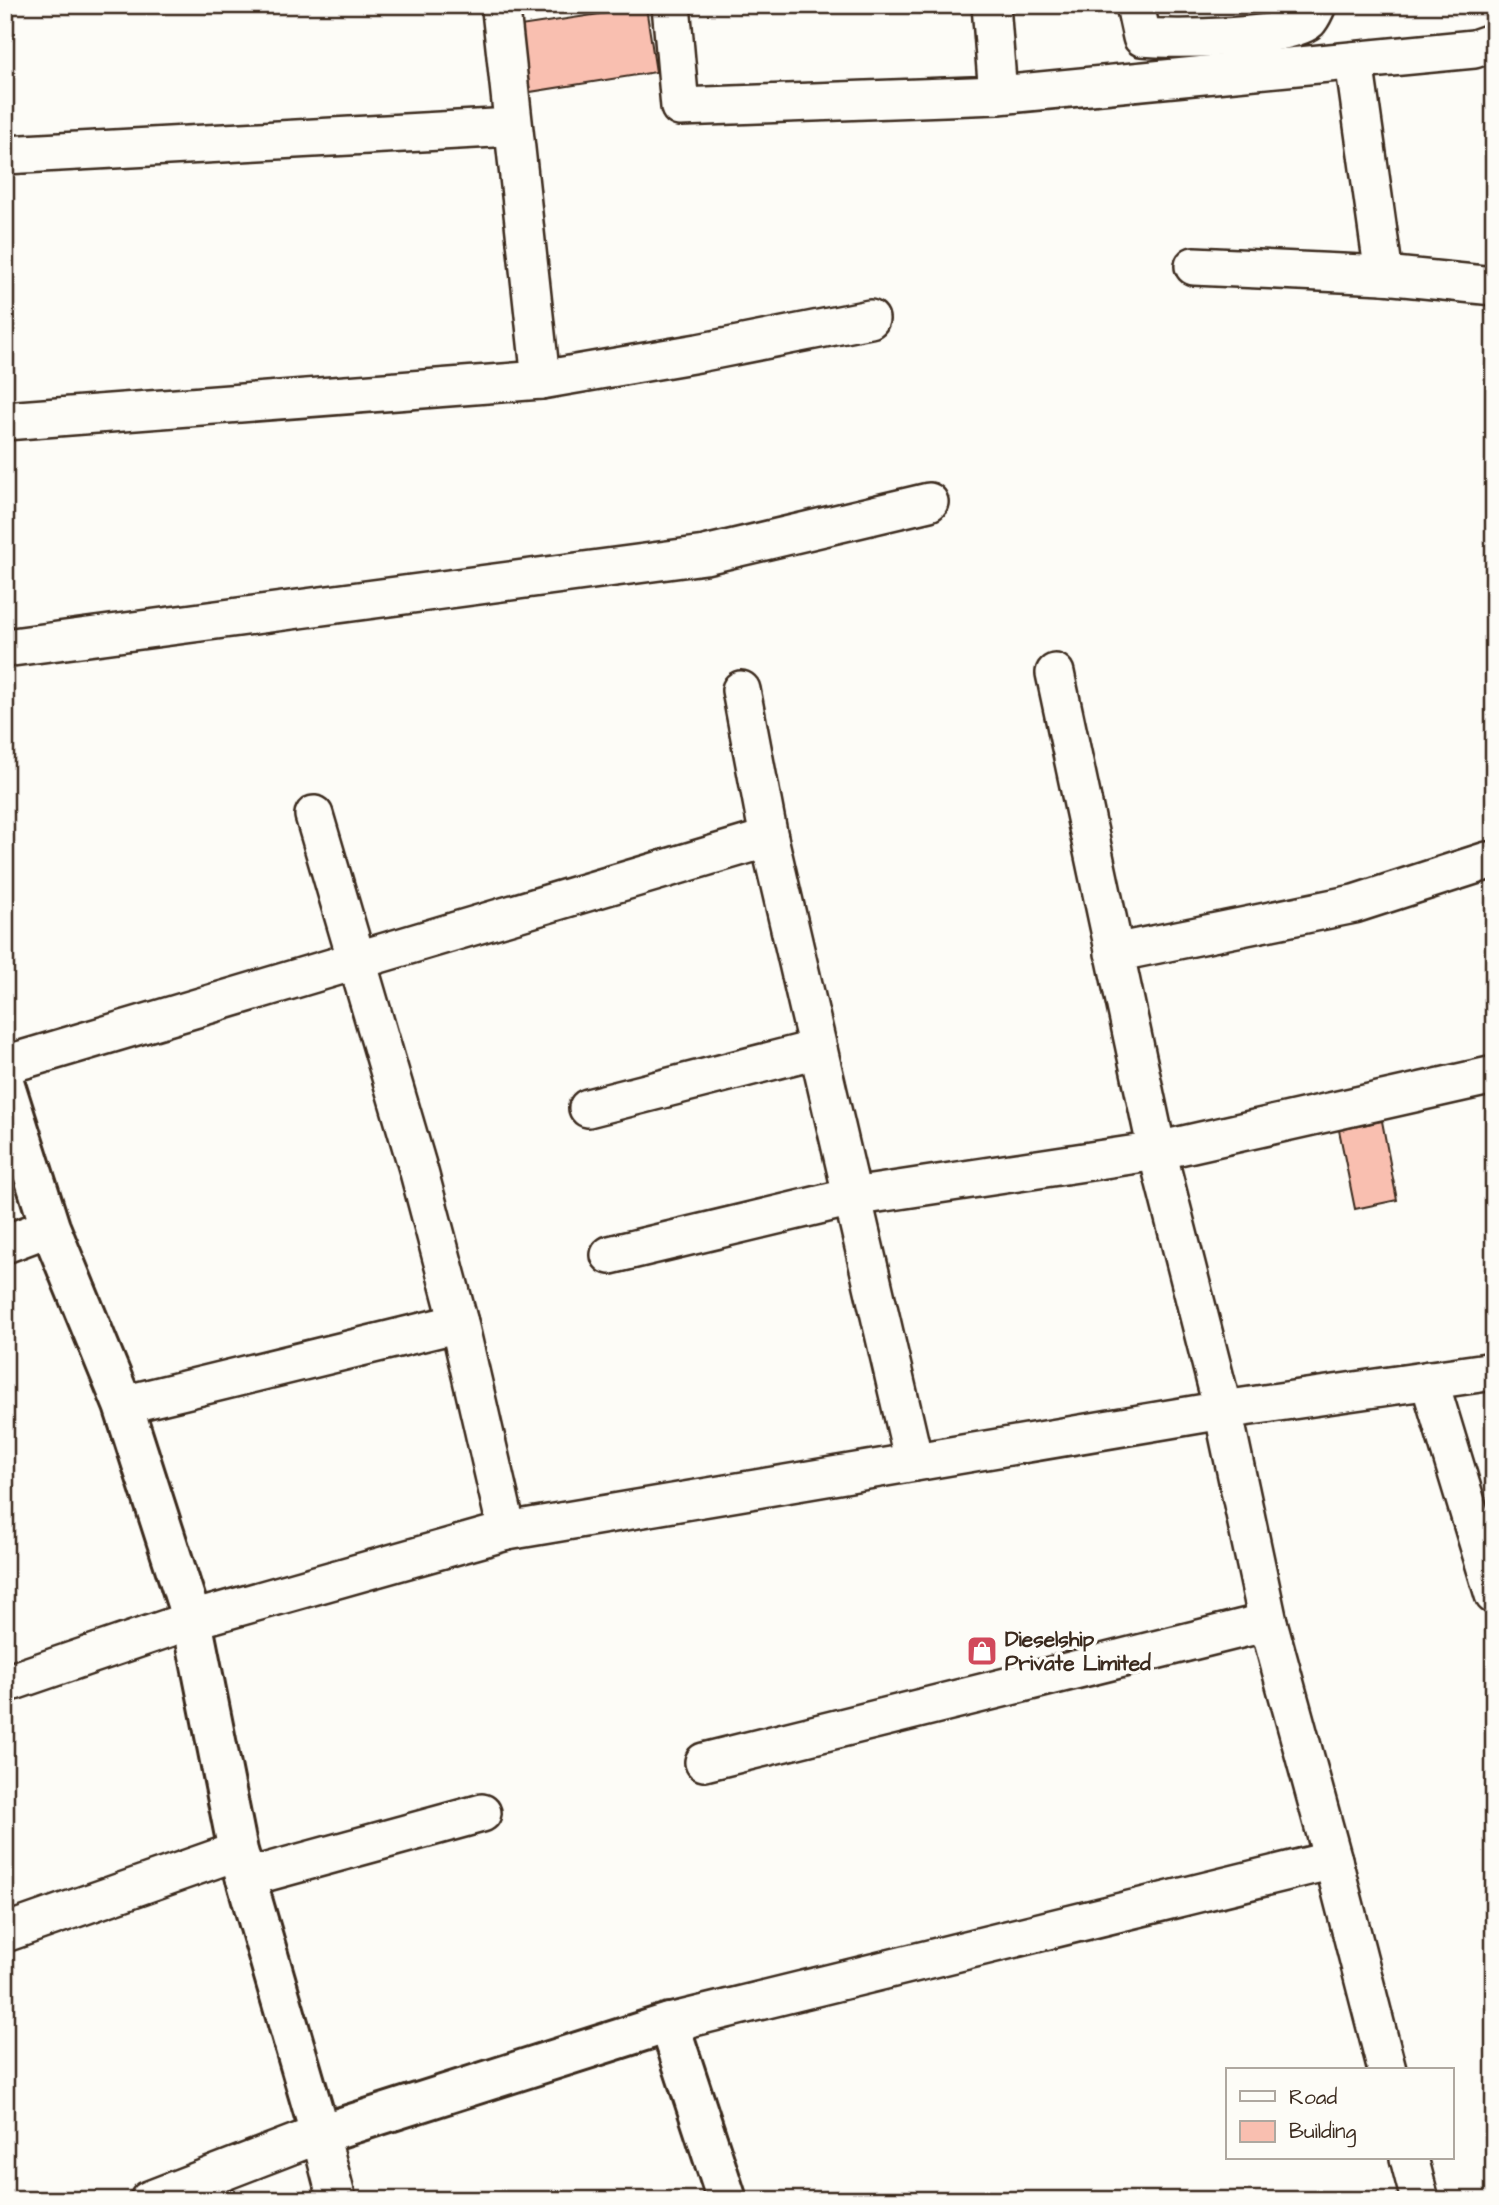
<svg xmlns="http://www.w3.org/2000/svg" width="1499" height="2205" font-family="'Architects Daughter',sans-serif">
<style>
.building{fill:#f9bfb0;stroke:#3b2a1e;stroke-width:2}
.lines{fill:none;stroke-linecap:round;stroke-linejoin:round}
.street-casing{stroke:#3b2a1e;stroke-width:42}
.secondary-casing{stroke:#3b2a1e;stroke-width:44}
.street{stroke:#fdfcf7;stroke-width:37}
.secondary{stroke:#fdfcf7;stroke-width:38}
.labels{text-anchor:middle;stroke-width:7;stroke-linejoin:round;paint-order:stroke}
.poi-label{font-size:21px;font-weight:bold;fill:#3b2a1e;stroke:#fdfcf7;text-anchor:start}
</style>
<rect width="100%" height="100%" fill="#fdfcf7"/>
<filter id="ink" filterUnits="userSpaceOnUse"><feTurbulence type="fractalNoise" baseFrequency=".0143" numOctaves="2"/><feDisplacementMap in="SourceGraphic" scale="14" xChannelSelector="R" yChannelSelector="G"/><feConvolveMatrix kernelMatrix="1 2 1 2 8 2 1 2 1" color-interpolation-filters="sRGB"/></filter>
<g filter="url(#ink)">
<g class="building">
<polygon points="646,7 656,72 530,92 520,26"/>
<polygon points="1382,1121 1397,1200 1355,1209 1339,1130"/>
</g>
<g class="lines">
<g class="street-casing">
<g id="street">
<polyline points="671,5 680,107 998,95 991,5"/>
<path d="M 1135,5 L 1142,37 C 1172,40 1289,39 1309,20 C 1312,16 1315,10 1317,5"/>
<polyline points="501,10 541,380"/>
<polyline points="1354,61 1384,275"/>
<polyline points="998,95 1474,49 1494,42"/>
<polyline points="5,155 512,127"/>
<polyline points="1194,266 1384,275 1494,286"/>
<polyline points="5,421 541,380 698,353 870,319"/>
<polyline points="5,648 705,555 929,502"/>
<polyline points="1055,673 1157,1151 1223,1410 1268,1622 1333,1860 1387,2070"/>
<polyline points="741,690 769,838 914,1462"/>
<polyline points="314,815 419,1172 459,1323 507,1531"/>
<polyline points="1114,953 1354,904 1487,861"/>
<polyline points="5,1065 769,838"/>
<polyline points="588,1108 818,1049"/>
<polyline points="5,1244 50,1227"/>
<polyline points="610,1255 852,1197 1157,1151 1494,1075"/>
<polyline points="1429,1380 1494,1595"/>
<polyline points="123,1405 459,1323"/>
<polyline points="5,1684 192,1620 507,1531 1223,1410 1494,1371"/>
<polyline points="704,1762 1268,1622"/>
<polyline points="245,1878 482,1813"/>
<polyline points="5,1933 238,1851"/>
<polyline points="669,2023 1333,1860"/>
<polyline points="1409,2158 1420,2200"/>
<polyline points="149,2200 320,2134 337,2200"/>
</g>
</g>
<g class="secondary-casing">
<polyline id="secondary" points="5,1085 50,1227 123,1405 192,1620 238,1851 320,2134 669,2023 727,2200"/>
</g>
<use href="#street" class="street"/>
<use href="#secondary" class="secondary"/>
</g>
</g>
<defs>
<g id="shop-square" transform="scale(1.575)"><rect x="-9" y="-9" width="18" height="18" rx="4" fill="#d1495b" stroke="#fdfcf7"/><path d="M-5-2.5h2.3a2.7 3.5 0 0 1 5.4 0H5L5.5 6h-11ZM-1.5-2.5h3a1.5 2.3 0 0 0-3 0Z" fill="#fff"/></g>
</defs>
<g fill-rule="evenodd">
<use href="#shop-square" x="982" y="1651"/>
</g>
<g class="labels">
<g class="poi-label">
<text x="1005" y="1646">Dieselship<tspan x="1005" dy="24">Private Limited</tspan></text>
</g>
</g>
<rect width="1499" height="2205" fill="none" stroke="#fdfcf7" stroke-width="28"/>
<rect x="14" y="14" width="1471" height="2177" fill="none" stroke="#3b2a1e" stroke-width="2.5" filter="url(#ink)"/>
<rect x="1226" y="2068" width="228" height="91" fill="#fdfcf7" stroke="#afa8a0" stroke-width="2"/>
<rect x="1240" y="2091" width="35" height="10" fill="#fdfcf7" stroke="#afa8a0" stroke-width="2"/>
<text x="1289" y="2104" font-size="21" fill="#3b2a1e">Road</text>
<rect x="1240" y="2121" width="35" height="21" fill="#f9bfb0" stroke="#afa8a0" stroke-width="2"/>
<text x="1289" y="2138" font-size="21" fill="#3b2a1e">Building</text>
</svg>
